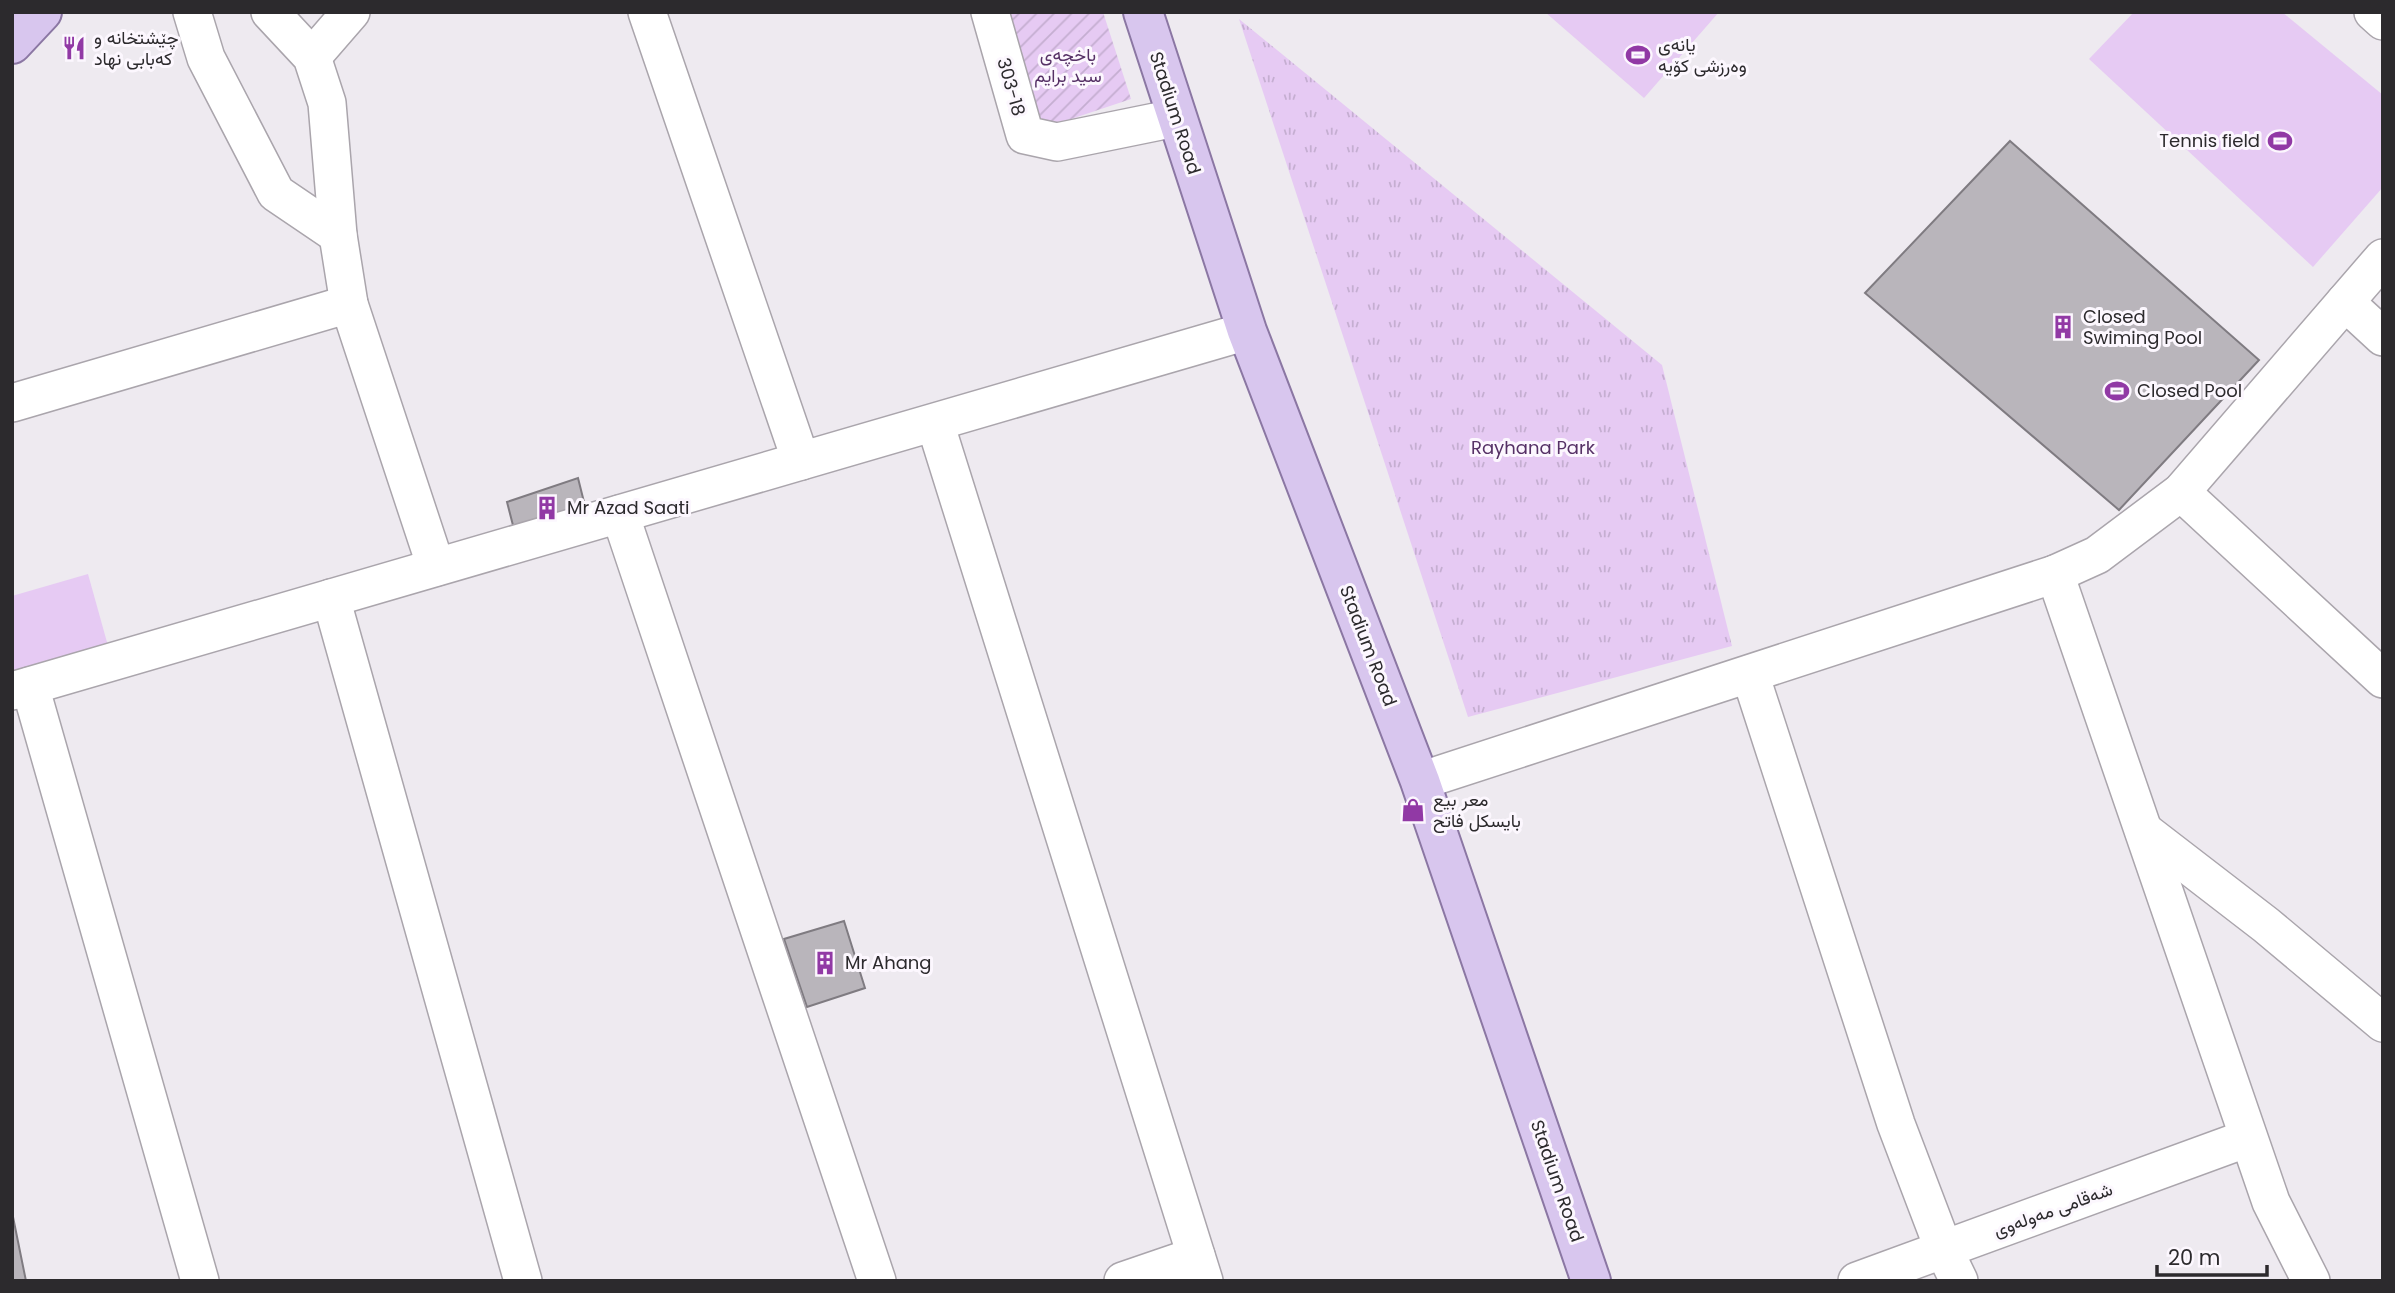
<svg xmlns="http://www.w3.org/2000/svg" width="2395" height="1293" font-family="Poppins,Vazirmatn,sans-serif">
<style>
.grass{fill:#e6caf3}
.park{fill:url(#park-tufts)}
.garden{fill:url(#garden-furrows)}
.building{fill:#b9b5bb;stroke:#7f7b81;stroke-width:2}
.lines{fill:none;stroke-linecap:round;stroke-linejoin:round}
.minor-casing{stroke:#aaa5ac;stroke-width:40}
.major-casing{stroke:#8b77a3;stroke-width:42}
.minor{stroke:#fff;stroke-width:37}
.major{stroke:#d8c6ee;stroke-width:38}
.labels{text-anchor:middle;stroke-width:6;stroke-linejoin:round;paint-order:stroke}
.poi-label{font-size:18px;fill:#2c2a2d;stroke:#fcf7fe;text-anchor:start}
.park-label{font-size:18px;fill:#563166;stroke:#fcf7fe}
.street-label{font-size:18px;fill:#2c2a2d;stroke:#fcf7fe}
</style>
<defs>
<pattern id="park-tufts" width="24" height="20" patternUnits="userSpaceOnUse" patternTransform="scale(1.75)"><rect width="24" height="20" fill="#e6caf3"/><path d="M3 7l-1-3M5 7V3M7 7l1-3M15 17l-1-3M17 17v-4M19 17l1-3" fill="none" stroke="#c5aed1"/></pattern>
<pattern id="garden-furrows" width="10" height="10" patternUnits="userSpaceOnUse" patternTransform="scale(1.75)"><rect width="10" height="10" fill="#e6caf3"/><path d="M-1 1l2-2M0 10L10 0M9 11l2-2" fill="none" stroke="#c5aed1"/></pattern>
</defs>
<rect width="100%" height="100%" fill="#eeeaf0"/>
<g class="grass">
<polygon points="1545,12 1719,12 1644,98"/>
<polygon points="2134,12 2282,12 2383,95 2383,187 2313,267 2089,59"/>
<polygon points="88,574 110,653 12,686 12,596"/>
</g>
<polygon class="park" points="1239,19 1662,365 1732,646 1468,717"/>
<polygon class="garden" points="1001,12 1103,12 1131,99 1035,131"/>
<g class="building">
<polygon points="2010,141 2259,360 2119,510 1865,293"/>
<polygon points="578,478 587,514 516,537 507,502"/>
<polygon points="844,921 865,988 807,1007 784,939"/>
<polygon points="12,1212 26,1281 12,1281"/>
</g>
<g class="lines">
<g class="minor-casing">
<g id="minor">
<polyline points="192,12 206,58 276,193 338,235"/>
<polyline points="270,12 312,57 327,103 338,235 349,304 436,567"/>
<polyline points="647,12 801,461"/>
<polyline points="990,12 1025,135 1057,142 1175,118"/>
<polyline points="2373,12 2383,21"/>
<polyline points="312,57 351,12"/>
<polyline points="2345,302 2383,337"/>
<polyline points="12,403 349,304"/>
<polyline points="935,423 1204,1281"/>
<polyline points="2181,492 2383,679"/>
<polyline points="620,514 877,1281"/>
<polyline points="2055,574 2271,1202 2311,1281"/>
<polyline points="331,598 523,1281"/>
<polyline points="1750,674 1896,1124 1944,1250 1959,1281"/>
<polyline points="30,686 200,1281"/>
<polyline points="12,691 1247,331"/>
<polyline points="1420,781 2055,574 2097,555 2181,492 2383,258"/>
<polyline points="2144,831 2266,925 2383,1023"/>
<polyline points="1123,1281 1196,1256"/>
<polyline points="1857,1281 2248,1138"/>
</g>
</g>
<g class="major-casing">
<g id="major">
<polyline points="1143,12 1247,331 1420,781 1591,1281"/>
<polyline points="12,44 42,12"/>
</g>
</g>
<use href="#minor" class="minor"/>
<use href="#major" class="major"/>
</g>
<defs>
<g id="restaurant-bare" transform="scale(1.89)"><path d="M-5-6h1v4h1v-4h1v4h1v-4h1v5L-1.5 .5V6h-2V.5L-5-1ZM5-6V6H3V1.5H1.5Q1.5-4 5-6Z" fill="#9139a5" stroke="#fcf7fe" stroke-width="2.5" paint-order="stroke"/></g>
<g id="stadium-bare" transform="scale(1.89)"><path d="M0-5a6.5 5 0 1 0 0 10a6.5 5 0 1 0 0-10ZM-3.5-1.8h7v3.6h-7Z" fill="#9139a5" stroke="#fcf7fe" stroke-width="2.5" paint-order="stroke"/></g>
<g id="building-bare" transform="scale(1.89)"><path d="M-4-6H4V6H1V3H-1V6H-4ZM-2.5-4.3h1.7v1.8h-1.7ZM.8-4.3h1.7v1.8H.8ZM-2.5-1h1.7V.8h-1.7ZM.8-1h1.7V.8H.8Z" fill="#9139a5" stroke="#fcf7fe" stroke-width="2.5" paint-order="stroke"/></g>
<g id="shop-bare" transform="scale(1.89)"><path d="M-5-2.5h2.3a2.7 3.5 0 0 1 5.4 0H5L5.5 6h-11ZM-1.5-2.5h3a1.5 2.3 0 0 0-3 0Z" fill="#9139a5" stroke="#fcf7fe" stroke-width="2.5" paint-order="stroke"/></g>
</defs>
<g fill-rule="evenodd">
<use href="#restaurant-bare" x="74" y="48"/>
<use href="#stadium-bare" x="1638" y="55"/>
<use href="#stadium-bare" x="2280" y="141"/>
<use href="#building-bare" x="2063" y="327"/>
<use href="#stadium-bare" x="2117" y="391"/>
<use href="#building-bare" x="547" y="508"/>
<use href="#shop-bare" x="1413" y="810"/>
<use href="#building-bare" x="825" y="963"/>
</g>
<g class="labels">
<g class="poi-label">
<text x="94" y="44">چێشتخانە و<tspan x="94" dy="21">کەبابی نھاد</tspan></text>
<text x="1658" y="51">یانه‌ی<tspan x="1658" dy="21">وه‌رزشی كۆیه‌</tspan></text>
<text x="2260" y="147" text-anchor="end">Tennis field</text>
<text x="2083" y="323">Closed<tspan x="2083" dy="21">Swiming Pool</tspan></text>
<text x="2137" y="397">Closed Pool</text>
<text x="567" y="514">Mr Azad Saati</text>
<text x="1433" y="806">معر بيع<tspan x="1433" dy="21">بايسكل فاتح</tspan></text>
<text x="845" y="969">Mr Ahang</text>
</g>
<g class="park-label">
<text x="1068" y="61">باخچه‌ی<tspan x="1068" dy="21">سید برایم</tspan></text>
<text x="1533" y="454">Rayhana Park</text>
</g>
<g class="street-label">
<text transform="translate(1011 87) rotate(74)" y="6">303-18</text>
<text transform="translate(1175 113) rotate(72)" y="6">Stadium Road</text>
<text transform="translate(1368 646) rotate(69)" y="6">Stadium Road</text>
<text transform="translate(1557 1181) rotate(71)" y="6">Stadium Road</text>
<text transform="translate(2053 1210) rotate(-20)" y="6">شه‌قامی مه‌وله‌وی</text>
</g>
</g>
<rect width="2395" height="1293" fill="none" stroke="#2c2a2d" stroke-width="28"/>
<path d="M2157 1265v10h110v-10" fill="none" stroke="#2c2a2d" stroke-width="3.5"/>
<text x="2168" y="1265" font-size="21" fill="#2c2a2d" stroke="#fcf7fe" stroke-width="5" paint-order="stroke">20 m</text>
</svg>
